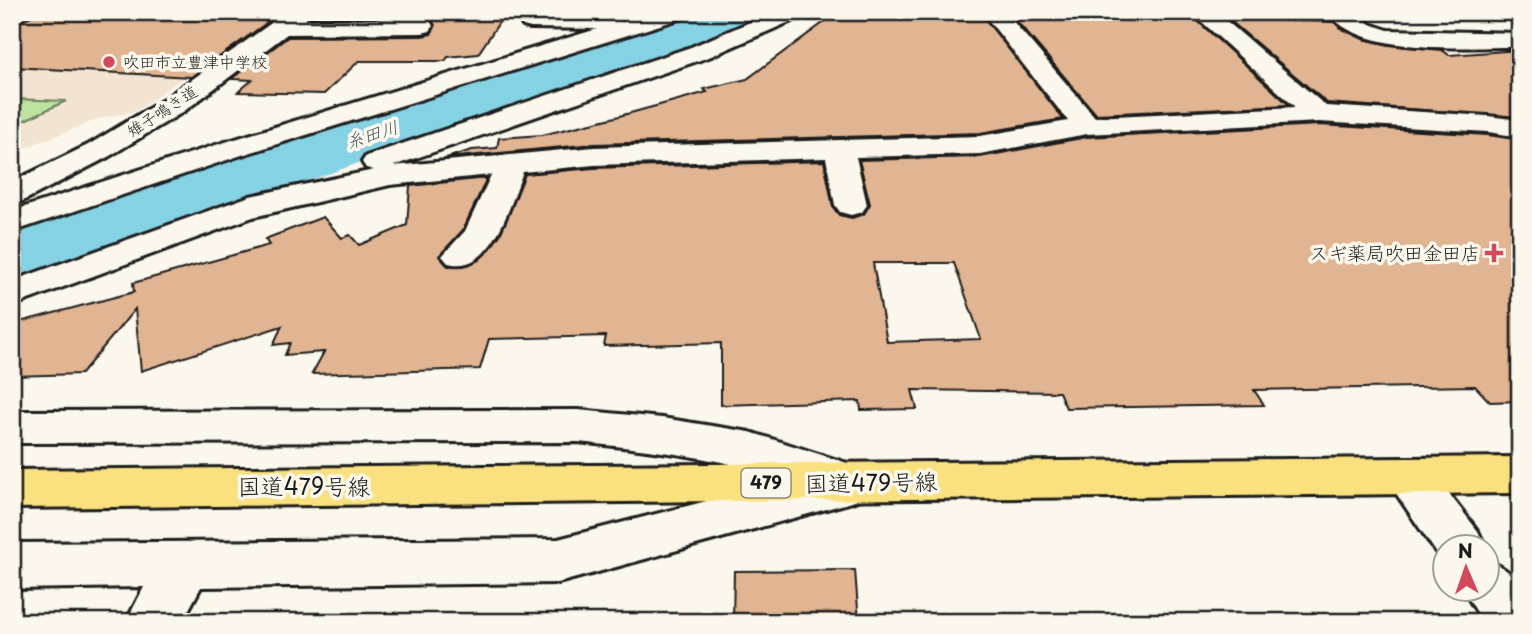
<svg xmlns="http://www.w3.org/2000/svg" width="1532" height="634" font-family="'Playpen Sans','Klee One',sans-serif">
<style>
.built{fill:#f3e3d1}
.green{fill:#bce39f;stroke:#6c805e;stroke-width:2}
.lines{fill:none;stroke-linecap:round;stroke-linejoin:round}
.river{fill:#86d2e5;fill-rule:evenodd}
.building{fill:#e1b492;stroke:#1c1c1c;stroke-width:2;fill-rule:evenodd}
.minor-casing{stroke:#1c1c1c;stroke-width:6}
.tertiary-casing{stroke:#1c1c1c;stroke-width:6}
.trunk-casing{stroke:#1c1c1c;stroke-width:6}
.minor{fill:#fbf7ec;fill-rule:evenodd}
.tertiary{fill:#fbf7ec;fill-rule:evenodd}
.trunk{fill:#fae180;fill-rule:evenodd}
.poi-dot{fill:#d1495b;stroke:#fbf7ec;stroke-width:2.5}
.labels{text-anchor:middle;stroke-width:7;stroke-linejoin:round;paint-order:stroke}
.far-poi-label{font-size:16px;fill:#1c1c1c;stroke:#fbf7ec;text-anchor:start}
.far-street-label{font-size:16px;fill:#1c1c1c;stroke:#fbf7ec}
.far-water-label{font-size:18px;font-style:italic;fill:#415c62;stroke:#fbf7ec}
.shield{fill:#fbf7ec;stroke:#5f5e5a;stroke-width:2}
.shield-label{font-size:18px;font-weight:bold;fill:#1c1c1c}
.poi-label{font-size:19px;fill:#1c1c1c;stroke:#fbf7ec;text-anchor:end}
.near-street-label{font-size:23px;fill:#1c1c1c;stroke:#fbf7ec}
</style>
<rect width="100%" height="100%" fill="#fbf7ec"/>
<filter id="ink" filterUnits="userSpaceOnUse"><feTurbulence type="fractalNoise" baseFrequency=".0143" numOctaves="2"/><feDisplacementMap in="SourceGraphic" scale="14" xChannelSelector="R" yChannelSelector="G"/><feConvolveMatrix kernelMatrix="1 2 1 2 8 2 1 2 1" color-interpolation-filters="sRGB"/></filter>
<g filter="url(#ink)">
<polygon class="built" points="12,12 275,12 136,111 98,119 12,153"/>
<polygon class="green" points="12,99 66,101 12,126"/>
<g class="lines">
<polygon class="river" points="682,12 757,12 750,23 641,68 406,146 42,276 12,283 12,230 358,116 599,44"/>
</g>
<g class="building">
<polygon points="39,12 282,12 191,77 12,67 12,25"/>
<polygon points="316,12 506,12 478,54 448,57 445,61 359,61 324,94 238,92 252,80 231,79 288,37 422,36 431,34 435,27 432,20 423,16 311,17"/>
<polygon points="838,12 980,12 1063,119 980,133 594,144 446,158 472,150 497,148 499,138 542,135 612,118 707,92 704,89 747,79"/>
<polygon points="1009,12 1188,12 1289,105 1096,114"/>
<polygon points="1220,12 1269,12 1276,20 1334,22 1342,29 1363,39 1389,45 1442,50 1449,55 1520,50 1520,117 1327,103"/>
<path d="M 1319,125 L 1488,135 L 1520,140 L 1520,401 L 1490,402 L 1475,386 L 1254,390 L 1264,405 L 1066,408 L 1059,392 L 912,390 L 917,409 L 861,410 L 860,401 L 721,405 L 721,343 L 604,346 L 606,336 L 489,339 L 480,369 L 312,374 L 324,352 L 285,355 L 290,343 L 273,345 L 282,326 L 141,371 L 135,309 L 81,374 L 12,376 L 12,324 L 134,292 L 133,283 L 269,245 L 265,239 L 323,217 L 342,238 L 350,235 L 359,245 L 407,225 L 410,186 L 487,178 L 463,230 L 439,256 L 448,266 L 463,266 L 479,260 L 500,235 L 525,174 L 594,168 L 824,161 L 833,207 L 839,215 L 852,218 L 864,214 L 870,204 L 859,160 L 980,157 L 1087,137 ZM 873,263 L 954,263 L 981,339 L 887,342 Z"/>
<polygon points="855,570 859,622 733,622 734,571"/>
</g>
<g class="lines">
<g class="minor-casing">
<g id="minor">
<polygon points="287,12 313,12 305,20 422,19 430,21 433,26 430,31 422,33 287,34 183,112 108,157 23,201 12,203 12,182 88,145 163,100"/>
<polygon points="654,12 689,12 686,17 242,155 12,232 12,211 222,143 597,29 531,28 523,26 520,21 523,16 611,16 622,22"/>
<path d="M 774,12 L 804,12 L 801,17 L 709,57 L 393,166 L 594,147 L 980,136 L 1068,121 L 982,12 L 1005,12 L 1095,117 L 1295,107 L 1191,12 L 1216,12 L 1326,106 L 1488,116 L 1520,120 L 1520,137 L 1488,132 L 1319,122 L 1087,134 L 980,154 L 856,157 L 867,205 L 862,212 L 851,215 L 840,212 L 835,205 L 826,158 L 594,165 L 523,172 C 510,204 493,275 448,263 L 442,256 L 465,231 L 491,175 L 390,185 L 253,217 L 12,306 L 12,281 L 250,196 L 374,170 L 366,168 L 362,162 L 366,156 L 691,47 Z"/>
<path d="M 1328,12 L 1354,12 L 1370,24 L 1388,30 L 1520,33 L 1520,47 C 1469,46 1359,57 1328,12 Z"/>
<path d="M 578,410 L 662,418 L 750,432 L 869,470 L 876,483 L 869,496 L 852,502 L 558,583 L 201,587 L 182,622 L 126,622 L 144,587 L 12,589 L 12,543 L 558,539 L 789,480 C 721,457 649,450 578,442 L 12,443 L 12,411 Z"/>
</g>
</g>
<g class="tertiary-casing">
<g id="tertiary">
<polygon points="1409,458 1426,464 1478,531 1485,546 1444,546 1444,562 1442,561 1385,477 1392,464"/>
<path d="M 1486,560 C 1522,573 1520,588 1520,622 L 1483,622 L 1462,588 L 1486,588 Z"/>
</g>
</g>
<g class="trunk-casing">
<polygon id="trunk" points="1520,457 1520,493 12,508 12,470"/>
</g>
<use href="#minor" class="minor"/>
<use href="#tertiary" class="tertiary"/>
<use href="#trunk" class="trunk"/>
</g>
</g>
<g class="poi-dot">
<circle cx="109" cy="62" r="7"/>
<path d="M1490.5 242.5h7v7h7v7h-7v7h-7v-7h-7v-7h7z"/>
</g>
<g class="labels">
<g class="far-poi-label">
<text x="123" y="68">吹田市立豊津中学校</text>
</g>
<g class="far-street-label">
<text transform="translate(162 111) rotate(-33)" y="6">雉子鳴き道</text>
</g>
<g class="far-water-label">
<text transform="translate(372 135) rotate(-18)" y="6">糸田川</text>
</g>
<rect class="shield" x="741.5" y="468.5" width="49" height="29" rx="5"/>
<g class="shield-label">
<text x="766" y="489">479</text>
</g>
<g class="poi-label">
<text x="1480" y="260">スギ薬局吹田金田店</text>
</g>
<g class="near-street-label">
<text transform="translate(871 483) rotate(-1)" y="8">国道479号線</text>
<text x="304" y="495">国道479号線</text>
</g>
</g>
<rect width="1532" height="634" fill="none" stroke="#fbf7ec" stroke-width="42"/>
<rect x="21" y="21" width="1490" height="592" fill="none" stroke="#1c1c1c" stroke-width="2.5" filter="url(#ink)"/>
<g transform="translate(1466 568) rotate(358)"><circle r="33" fill="#fbf7ec" stroke="#a29f99" stroke-width="2"/>
<path d="M0-5L12 26L0 18L-12 26Z" fill="#d1495b"/>
<text y="-10" font-size="19" font-weight="bold" text-anchor="middle" fill="#1c1c1c">N</text>
</g>
</svg>
